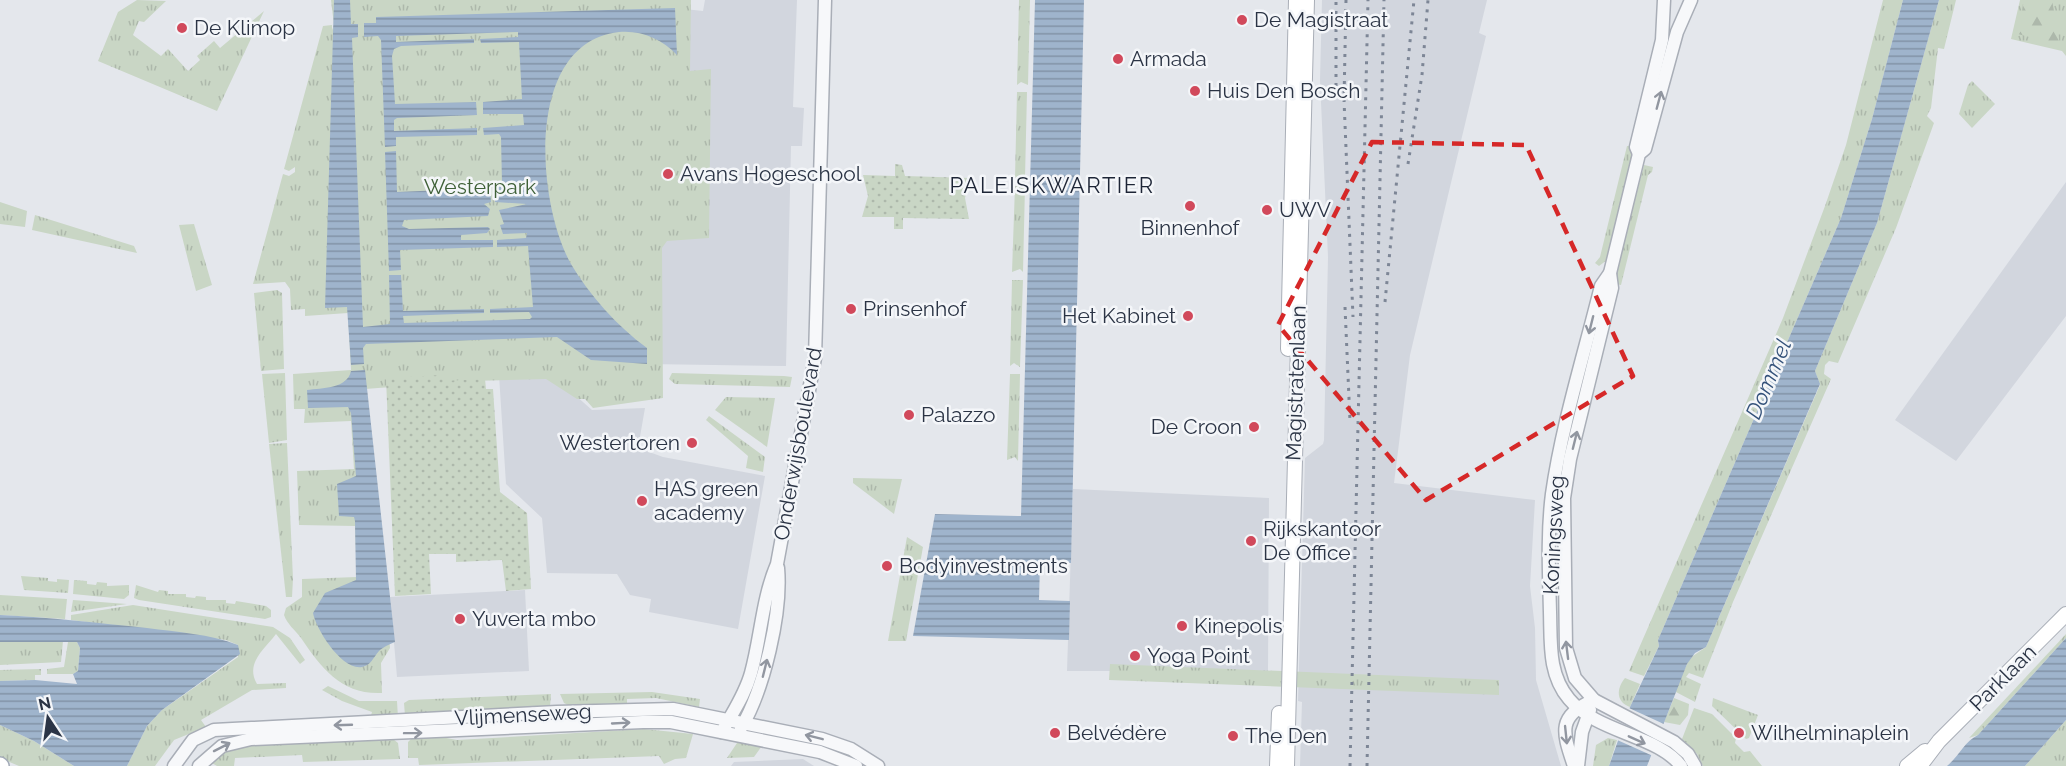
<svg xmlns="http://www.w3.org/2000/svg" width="2066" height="766" font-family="Raleway,sans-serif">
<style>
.built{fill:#d2d6de}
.grass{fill:url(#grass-tufts)}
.forest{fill:url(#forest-firs)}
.garden{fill:url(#garden-dots)}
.water{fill:url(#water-rules)}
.pier{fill:#e4e7ec}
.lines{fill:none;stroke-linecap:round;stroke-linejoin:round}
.tertiary-casing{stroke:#a9aeb7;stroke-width:15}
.secondary-casing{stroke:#a9aeb7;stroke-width:16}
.primary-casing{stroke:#a3abb8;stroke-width:18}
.tertiary{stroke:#f7f8fa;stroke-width:12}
.secondary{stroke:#fff;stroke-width:14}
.primary{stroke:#fff;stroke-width:15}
.rail{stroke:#7d8696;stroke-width:3;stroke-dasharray:3 6;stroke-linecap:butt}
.oneway{stroke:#9196a0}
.marked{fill:none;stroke:#d62828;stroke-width:4.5;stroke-dasharray:12 8;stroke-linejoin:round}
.poi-dot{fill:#d1495b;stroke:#f4f6f9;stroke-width:2}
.labels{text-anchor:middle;stroke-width:5;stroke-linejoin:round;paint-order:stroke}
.poi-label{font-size:21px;fill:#2b3445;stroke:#f4f6f9;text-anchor:start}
.park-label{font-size:21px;fill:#3f6138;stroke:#f4f6f9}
.street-label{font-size:21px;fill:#2b3445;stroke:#f4f6f9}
.neighbourhood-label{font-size:22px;letter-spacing:1.5px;fill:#1d2536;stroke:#f4f6f9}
.water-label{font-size:22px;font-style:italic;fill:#34527a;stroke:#f4f6f9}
</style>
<defs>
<pattern id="grass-tufts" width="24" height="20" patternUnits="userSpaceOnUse" patternTransform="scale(1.5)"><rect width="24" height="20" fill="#c9d6c5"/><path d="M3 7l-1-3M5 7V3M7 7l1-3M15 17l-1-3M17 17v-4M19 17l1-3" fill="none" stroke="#adb8ab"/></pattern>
<pattern id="forest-firs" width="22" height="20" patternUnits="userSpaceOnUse" patternTransform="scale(1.5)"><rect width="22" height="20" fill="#c9d6c5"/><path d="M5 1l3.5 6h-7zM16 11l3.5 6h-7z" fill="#adb8ab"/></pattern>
<pattern id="garden-dots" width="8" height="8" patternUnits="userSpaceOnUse" patternTransform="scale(1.5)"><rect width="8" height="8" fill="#c9d6c5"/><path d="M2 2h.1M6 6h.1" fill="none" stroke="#adb8ab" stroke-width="1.8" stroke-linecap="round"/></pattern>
<pattern id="water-rules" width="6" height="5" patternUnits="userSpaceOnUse" patternTransform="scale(1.5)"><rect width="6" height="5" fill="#9fb4cc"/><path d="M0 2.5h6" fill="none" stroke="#8293a7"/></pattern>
</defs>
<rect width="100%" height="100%" fill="#e4e7ec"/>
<g class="built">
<polygon points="705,0 797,0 793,107 804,108 802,146 791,146 786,366 647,364 675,8 703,11"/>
<polygon points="1322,0 1487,0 1479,33 1486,36 1410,355 1394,483 1535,500 1530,586 1535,628 1536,680 1561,766 1300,766 1302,702 1298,701 1305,458 1323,444 1324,440 1328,257 1320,80"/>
<polygon points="2066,182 2066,316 1956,461 1895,420"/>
<polygon points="549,372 592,410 645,408 638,448 663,457 765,476 738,629 649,612 651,599 630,595 617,574 547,573 542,518 506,484 499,375"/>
<polygon points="1073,489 1269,498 1268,671 1067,671"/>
<polygon points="525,590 529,671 397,677 390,597"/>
<polygon points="803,759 814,766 731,766 734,762"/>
</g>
<g class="grass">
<polygon points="137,0 166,1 144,22 139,21 133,35 161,56 168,49 188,71 200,60 197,56 214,41 220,48 264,11 217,111 98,61 118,12"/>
<path d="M 331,0 L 691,0 L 690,71 L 711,69 L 709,238 L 667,241 L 662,248 L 663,398 L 593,408 L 585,399 L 577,399 L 546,379 L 471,381 L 365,389 L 390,648 L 381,663 L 382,693 C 342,695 322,669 301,638 C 295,630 287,624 284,615 L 286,608 L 302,597 L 302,579 L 357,577 L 355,526 L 299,525 L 297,471 L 354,469 L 351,421 L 304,423 L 305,409 L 294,409 L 293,374 L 351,370 L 348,313 L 305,316 L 305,309 L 291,310 L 290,289 L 285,282 L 253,284 L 283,174 L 289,176 L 295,172 L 295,167 L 289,171 L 284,169 L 323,26 L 332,25 L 332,30 L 334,25 Z"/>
<polygon points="1019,0 1030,0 1028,85 1021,82 1017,85"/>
<polygon points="1883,0 1903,0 1872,119 1841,218 1658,640 1659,646 1644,676 1629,671 1783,318 1825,206 1846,145"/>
<polygon points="1939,0 1956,0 1944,49 1938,48 1931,108 1927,116 1934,123 1896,228 1838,363 1829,361 1825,365 1824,374 1831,379 1733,602 1703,678 1689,673 1686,677 1701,684 1695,702 1674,691 1690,658 1706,647 1820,385 1815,371 1877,223"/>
<polygon points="2020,0 2066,0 2066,56 2062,51 2011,39"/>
<polygon points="1972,81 1995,104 1972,128 1959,114 1968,85"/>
<polygon points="1017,92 1027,92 1025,178 1022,175 1015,178"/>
<polygon points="1627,146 1631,146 1631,168 1607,260 1599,266 1595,263 1600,257"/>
<polygon points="1644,165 1653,167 1652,172 1648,175 1621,285 1616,284 1618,263"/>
<polygon points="1015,186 1025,186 1023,272 1020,269 1012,272"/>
<polygon points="0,202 27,211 25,227 0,224"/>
<polygon points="35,215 134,246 137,253 32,230"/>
<polygon points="194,224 212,285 196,291 179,225"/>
<polygon points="1012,280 1023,280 1020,367 1014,363 1010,366"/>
<polygon points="277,290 282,293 284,369 261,371 254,293"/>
<polygon points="285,373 287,440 269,443 262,374"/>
<polygon points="672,373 784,376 792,377 790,387 675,384 669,379"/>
<polygon points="1010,374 1020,374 1018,461 1015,457 1007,460"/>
<polygon points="726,397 775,398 767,447 715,410"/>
<polygon points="709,416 765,457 763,472 746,468 748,456 706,420"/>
<polygon points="287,443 293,579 292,597 286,597 269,444"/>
<polygon points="853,478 902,479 894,514 853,483"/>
<polygon points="907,537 923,547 906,641 888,641"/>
<polygon points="21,576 48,578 48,581 57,582 57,579 69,580 68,593 24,590"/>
<polygon points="74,580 87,581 87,584 96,585 97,582 107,583 107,586 129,585 129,595 124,599 73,594"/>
<polygon points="136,585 158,592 159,590 168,591 168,594 186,594 186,597 195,598 196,596 206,597 206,600 226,600 226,603 235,604 236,601 266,606 271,610 271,617 265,619 139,600 134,598"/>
<polygon points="0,595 67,599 65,619 0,615"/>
<polygon points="73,600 127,604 71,612"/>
<path d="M 133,605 L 273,627 L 290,638 L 305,660 L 300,664 L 276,634 C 264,650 245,663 257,684 L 286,683 L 286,688 L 252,690 L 201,720 L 206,727 L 174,740 L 155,766 L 127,766 L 147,726 L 162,710 L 238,657 L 238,645 L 226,640 L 71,620 L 71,615 Z"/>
<polygon points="2066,634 2066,638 1978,735 1969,738"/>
<polygon points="49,641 63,641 61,662 0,665 0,642"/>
<polygon points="68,642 77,642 80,648 78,671 73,674 47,674 47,669 64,667"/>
<polygon points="1110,664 1499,680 1499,695 1109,680"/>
<polygon points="41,669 41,675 35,675 35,680 0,681 0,670"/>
<path d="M 1625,678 L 1640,684 L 1630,707 C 1616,702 1616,689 1625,678 Z"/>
<polygon points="328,686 359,701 397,701 398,718 370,719 372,712 342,701 322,690"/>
<polygon points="652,692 700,699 699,707 656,698 627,699 627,703 568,705 564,703 560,694"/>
<polygon points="551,694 550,707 405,716 404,703 409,700"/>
<polygon points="1713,698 1758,715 1749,738 1746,739 1712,706"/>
<polygon points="1694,708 1712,714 1736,738 1735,743 1744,752 1750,751 1762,766 1703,766 1697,754 1682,739"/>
<polygon points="2066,720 2066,766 2025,766"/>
<polygon points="0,725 34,741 74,766 19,766 0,758"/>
<polygon points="644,729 693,734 686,758 675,759 664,764 659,756 419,765 418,758 408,758 408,742 413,737 436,736 457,740"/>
<polygon points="1608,738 1617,740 1609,766 1593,766 1596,745"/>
<polygon points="393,739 398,743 400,759 303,762 302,755 235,758 234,766 217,766 210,762 224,752 247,745"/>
<polygon points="743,741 764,743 754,757 727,758 737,743"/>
</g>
<g class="forest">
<polygon points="2024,0 2052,0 2060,45 2018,34"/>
<polygon points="1674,698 1689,704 1688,715 1680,725 1664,722"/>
</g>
<g class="garden">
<polygon points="895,164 902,165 905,176 970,178 965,198 969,219 903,218 903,229 894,229 894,217 862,217 868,196 863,175 895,176"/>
<polygon points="442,375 444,381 485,379 486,389 493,389 500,492 527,513 531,589 506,591 502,560 456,562 456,554 429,554 431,594 395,596 386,378"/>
</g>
<g class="water">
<path d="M 334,0 L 350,0 L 351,24 L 358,24 L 358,37 L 352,38 L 363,327 L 390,324 L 389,275 L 401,275 L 403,311 L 484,309 L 484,313 L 403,316 L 404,323 L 530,319 L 532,317 L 529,312 L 490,313 L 490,309 L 533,307 L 528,246 L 497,247 L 497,240 L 526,238 L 527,233 L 503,234 L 500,225 L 504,224 L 499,210 L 527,204 L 495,202 L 495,187 L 502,184 L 501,137 L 499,134 L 484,135 L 483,128 L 524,125 L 523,114 L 483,114 L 483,102 L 522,99 L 519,42 L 481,43 L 480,39 L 518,37 L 518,32 L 396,36 L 396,42 L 474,39 L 474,43 L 401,46 L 394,49 L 392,56 L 395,104 L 476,102 L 477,115 L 397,118 L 394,120 L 394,131 L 477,128 L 477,135 L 396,137 L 396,146 L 385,147 L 381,40 L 378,36 L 364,37 L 364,23 L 376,23 L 376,17 L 675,8 L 677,55 C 662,39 641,30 619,32 C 523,43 537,204 571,264 C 590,296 617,326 647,348 L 647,364 L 591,360 L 557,337 L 366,344 L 363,348 L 364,364 L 351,365 L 347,307 L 325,308 Z"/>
<polygon points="1035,0 1084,0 1071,563 1040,563 1039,600 1070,601 1069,640 913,636 935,514 1021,516"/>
<polygon points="1903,0 1939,0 1877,223 1815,371 1820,384 1706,647 1695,653 1687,664 1647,766 1609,766 1630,707 1659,646 1658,640 1841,218 1872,119"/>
<polygon points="396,151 397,192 490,188 491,202 484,204 490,209 488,216 404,220 402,226 409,229 488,227 490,229 487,233 461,235 461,240 493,240 493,247 400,250 401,270 389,271 385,152"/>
<path d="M 365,370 L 395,642 C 390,644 383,647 379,651 C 373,658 371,665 362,667 C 342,671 316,629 313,613 L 325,593 L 356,580 L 355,521 L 354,517 L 339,516 L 337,484 L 356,476 L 351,413 L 348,407 L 308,408 L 307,390 C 322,388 347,389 351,371 Z"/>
<path d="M 0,615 C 49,617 98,623 147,628 C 177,632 210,634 238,645 L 240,654 L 162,710 L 147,726 L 127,766 L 74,766 L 34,741 L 0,725 L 0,681 L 35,680 L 77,684 L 73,674 L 78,671 L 80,648 L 77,642 L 0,642 Z"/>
<path d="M 2066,638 L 2066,720 L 2025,766 L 1947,766 C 1960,755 1964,742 1978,735 Z"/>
</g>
<polygon class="pier" points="1629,708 1666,725 1653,756 1615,739"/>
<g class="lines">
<g class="tertiary-casing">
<g id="tertiary">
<polyline points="1639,154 1636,147 1662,40 1664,0"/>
<polyline points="1610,273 1612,288 1570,459 1564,498 1566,648 1575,678 1594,700 1674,742 1688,754 1695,766"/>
<path d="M 741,728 C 764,689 782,613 778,568"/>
<path d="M 722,732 C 732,713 745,695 751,673 C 761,637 762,599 777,564 L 815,358 L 825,0"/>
<polyline points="174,766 193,740 214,730 557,712 673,709 822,739 851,749 878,766"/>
<polyline points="199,766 222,746 251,739 643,722 671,722 820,752 856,766"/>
<path d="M 1574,766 C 1563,733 1556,716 1594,700"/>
<polyline points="1578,766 1582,732 1590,710"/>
<path d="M 1681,766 C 1658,735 1597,733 1569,699 C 1548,674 1551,643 1550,612 C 1549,573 1547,533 1552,494 C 1562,424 1584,355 1601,286 L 1610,273 L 1639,154 L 1645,149 L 1677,32 L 1691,0"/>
</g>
</g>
<g class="secondary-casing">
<g id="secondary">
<polyline points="1288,349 1296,0"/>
<polyline points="1277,766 1279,713"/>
<polyline points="1287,766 1307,0"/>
<polyline points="1907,766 1925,751"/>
<polyline points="1920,766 1939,741 2066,614"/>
</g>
</g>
<g class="primary-casing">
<polyline id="primary" points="0,765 1,766"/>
</g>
<use href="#tertiary" class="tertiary"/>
<use href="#secondary" class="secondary"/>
<use href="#primary" class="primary"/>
<g class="rail">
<polyline points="1346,0 1344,100 1353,317"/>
<polyline points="1336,86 1336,0"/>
<polyline points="1408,164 1422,75 1428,0"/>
<polyline points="1385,302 1414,0"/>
<polyline points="1345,307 1350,421"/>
<polyline points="1350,766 1368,0"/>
<polyline points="1367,766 1384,0"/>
</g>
</g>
<defs><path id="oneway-shaft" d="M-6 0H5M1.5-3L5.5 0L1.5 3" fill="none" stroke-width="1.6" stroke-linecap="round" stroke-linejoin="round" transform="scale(1.5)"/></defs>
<g class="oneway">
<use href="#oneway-shaft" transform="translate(1659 100) rotate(-75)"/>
<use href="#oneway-shaft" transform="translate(1591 325) rotate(104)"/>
<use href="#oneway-shaft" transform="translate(1575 440) rotate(-76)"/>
<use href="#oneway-shaft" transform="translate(1567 650) rotate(-97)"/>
<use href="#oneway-shaft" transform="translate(765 668) rotate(-76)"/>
<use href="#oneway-shaft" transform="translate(621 723) rotate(-3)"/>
<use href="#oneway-shaft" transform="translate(343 725) rotate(178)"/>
<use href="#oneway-shaft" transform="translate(413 733) rotate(-1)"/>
<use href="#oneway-shaft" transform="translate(1566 735) rotate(84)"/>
<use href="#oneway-shaft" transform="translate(814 737) rotate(-166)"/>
<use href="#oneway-shaft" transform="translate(1637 740) rotate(24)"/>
<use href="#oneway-shaft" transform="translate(222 747) rotate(-27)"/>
</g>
<path class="marked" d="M 1372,142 L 1526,145 L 1633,376 L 1426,500 L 1278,325 Z"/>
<g class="poi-dot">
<circle cx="1242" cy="20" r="6"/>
<circle cx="182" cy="28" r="6"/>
<circle cx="1118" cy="59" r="6"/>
<circle cx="1195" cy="91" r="6"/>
<circle cx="668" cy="174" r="6"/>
<circle cx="1190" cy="206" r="6"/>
<circle cx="1267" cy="210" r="6"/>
<circle cx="851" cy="309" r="6"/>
<circle cx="1188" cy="316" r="6"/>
<circle cx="909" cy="415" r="6"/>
<circle cx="1254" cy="427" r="6"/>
<circle cx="692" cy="443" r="6"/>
<circle cx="642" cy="501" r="6"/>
<circle cx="1251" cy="541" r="6"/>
<circle cx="887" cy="566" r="6"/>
<circle cx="460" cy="619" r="6"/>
<circle cx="1182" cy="626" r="6"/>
<circle cx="1135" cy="656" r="6"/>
<circle cx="1055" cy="733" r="6"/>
<circle cx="1739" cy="733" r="6"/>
<circle cx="1233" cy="736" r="6"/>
</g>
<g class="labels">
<g class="poi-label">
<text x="1254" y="27">De Magistraat</text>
<text x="194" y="35">De Klimop</text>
<text x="1130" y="66">Armada</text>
<text x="1207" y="98">Huis Den Bosch</text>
<text x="680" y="181">Avans Hogeschool</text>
<text x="1279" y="217">UWV</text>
<text x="1190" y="235" text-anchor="middle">Binnenhof</text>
<text x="863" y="316">Prinsenhof</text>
<text x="1176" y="323" text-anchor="end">Het Kabinet</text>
<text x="921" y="422">Palazzo</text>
<text x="1242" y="434" text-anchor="end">De Croon</text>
<text x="680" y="450" text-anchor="end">Westertoren</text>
<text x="654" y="496">HAS green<tspan x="654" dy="24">academy</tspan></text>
<text x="1263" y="536">Rijkskantoor<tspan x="1263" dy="24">De Office</tspan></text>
<text x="899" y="573">Bodyinvestments</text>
<text x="472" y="626">Yuverta mbo</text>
<text x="1194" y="633">Kinepolis</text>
<text x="1147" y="663">Yoga Point</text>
<text x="1067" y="740">Belvédère</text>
<text x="1751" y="740">Wilhelminaplein</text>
<text x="1245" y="743">The Den</text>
</g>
<g class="park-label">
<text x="480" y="194">Westerpark</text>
</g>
<g class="street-label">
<text transform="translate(1296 383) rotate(-88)" y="7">Magistratenlaan</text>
<text transform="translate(798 444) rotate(-80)" y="7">Onderwijsboulevard</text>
<text transform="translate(1554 535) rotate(-87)" y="7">Koningsweg</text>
<text transform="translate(2003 678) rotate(-45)" y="7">Parklaan</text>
<text transform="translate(523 715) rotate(-3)" y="7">Vlijmenseweg</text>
</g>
<g class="neighbourhood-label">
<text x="1052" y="193">PALEISKWARTIER</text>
</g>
<g class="water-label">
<text transform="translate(1768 379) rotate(-67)" y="8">Dommel</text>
</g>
</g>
<g transform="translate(48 718) rotate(347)" stroke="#f4f6f9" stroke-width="4.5" paint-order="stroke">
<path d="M0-4.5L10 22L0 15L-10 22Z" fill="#2b3445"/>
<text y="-9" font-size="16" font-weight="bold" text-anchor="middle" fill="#2b3445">N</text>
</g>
</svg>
